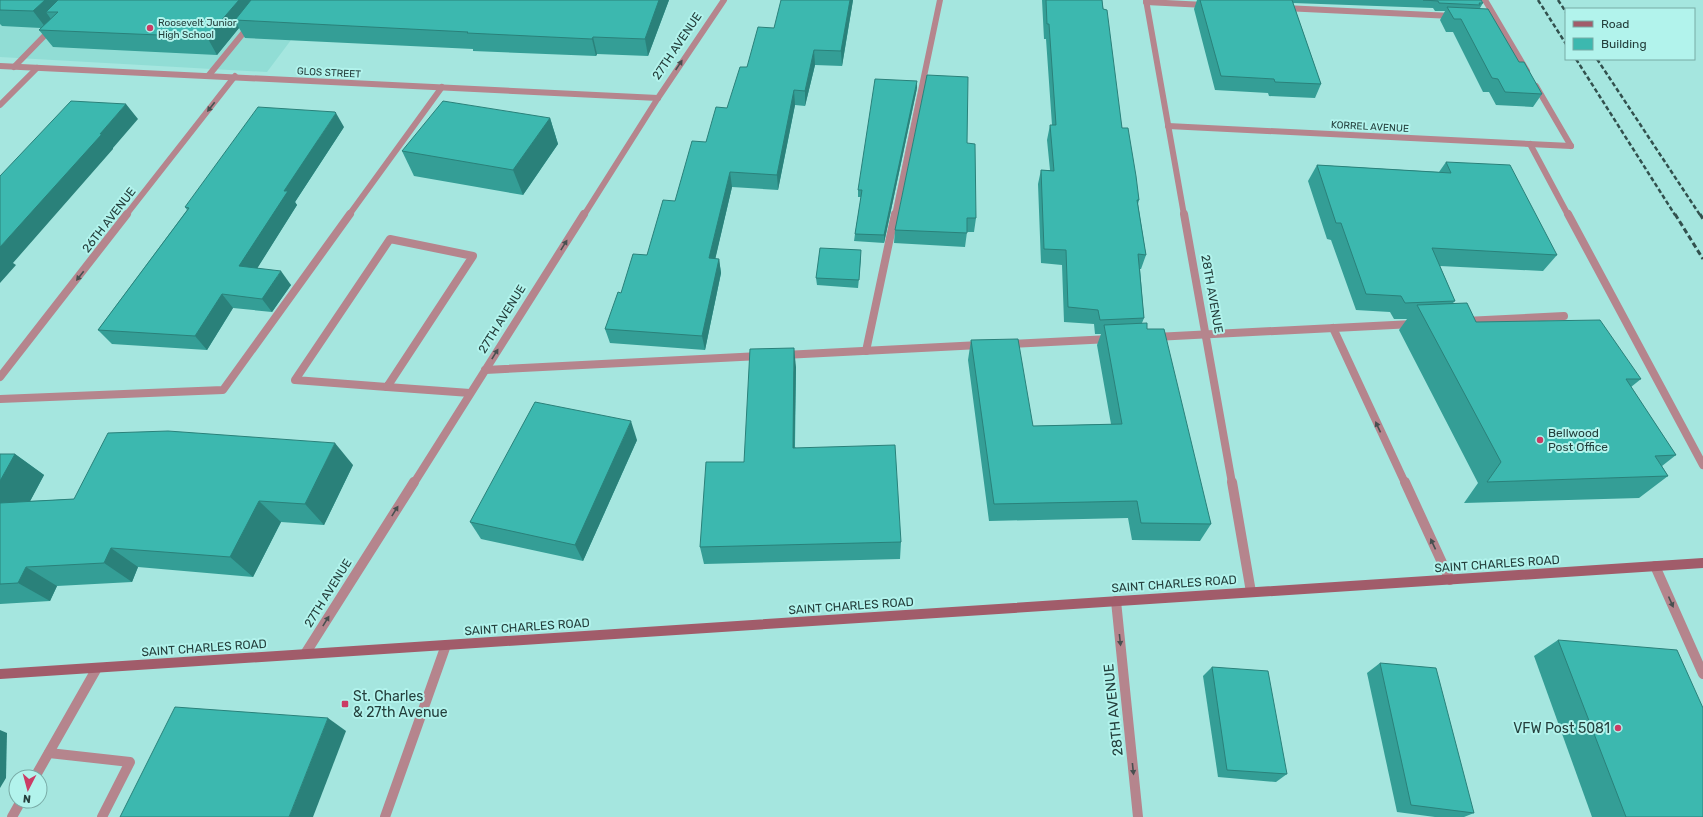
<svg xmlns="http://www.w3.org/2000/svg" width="1703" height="817" font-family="Rubik,sans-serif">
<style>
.built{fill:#91ddd5}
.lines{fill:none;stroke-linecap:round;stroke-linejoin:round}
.lane-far2{stroke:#b5858d;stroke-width:6}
.lane-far1{stroke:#b5858d;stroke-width:8}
.lane{stroke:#b5858d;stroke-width:10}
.street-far2{stroke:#b5858d;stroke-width:6}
.street-far1{stroke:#b5858d;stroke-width:8}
.street{stroke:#b5858d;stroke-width:10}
.secondary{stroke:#a15c6a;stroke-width:10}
.rail-far1{stroke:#32514e;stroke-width:2.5;stroke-dasharray:4.5 2.5;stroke-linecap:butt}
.rail{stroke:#32514e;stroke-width:3;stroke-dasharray:5.5 3;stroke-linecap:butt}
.wall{fill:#349e96}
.shaded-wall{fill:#2a817a}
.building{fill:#3cb8af;stroke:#2a817a}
.oneway{fill:#485050}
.poi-dot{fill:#cb3c65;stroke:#b2f3ec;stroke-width:1.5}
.labels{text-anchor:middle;stroke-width:4;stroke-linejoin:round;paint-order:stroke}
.far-poi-label{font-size:10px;fill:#243f3c;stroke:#b2f3ec;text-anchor:start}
.far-street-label{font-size:10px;fill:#243f3c;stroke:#b2f3ec}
.street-label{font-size:12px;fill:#243f3c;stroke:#b2f3ec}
.poi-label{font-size:12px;fill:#243f3c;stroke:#b2f3ec;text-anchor:start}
.near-poi-label{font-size:14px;fill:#243f3c;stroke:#b2f3ec;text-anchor:start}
.near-street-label{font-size:14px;fill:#243f3c;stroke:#b2f3ec}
</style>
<rect width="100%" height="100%" fill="#a5e6df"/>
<polygon class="built" points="0,0 321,0 267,72 0,57"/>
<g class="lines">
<g class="lane-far2">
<polyline points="1485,0 1527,71"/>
<polyline points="1146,2 1205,5"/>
<polyline points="1284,8 1452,16"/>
<polyline points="14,67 51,29"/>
<polyline points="209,75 249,26"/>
<polyline points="1536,86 1571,146"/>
<polyline points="0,105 37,68"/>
<polyline points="1530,144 1568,215"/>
<polyline points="349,215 442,87"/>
<polyline points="895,215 940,0"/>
</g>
<g class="lane-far1">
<polyline points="1568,214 1703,465"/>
<polygon points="390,239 473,256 387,387 295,380"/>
<polyline points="1465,321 1564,316"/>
<polyline points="1333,328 1405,483"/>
<polyline points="1155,337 1413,324"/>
<polyline points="1009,344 1110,339"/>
<polyline points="866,351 895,214"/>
<polyline points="784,355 980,345"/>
<polyline points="485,370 760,356"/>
<polyline points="387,387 470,393"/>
<polyline points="0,399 223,390 350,214"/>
</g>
<g class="lane">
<polyline points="1405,482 1450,580"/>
<polyline points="1655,566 1703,674"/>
<polyline points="49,753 130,762 102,817"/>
<polyline points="35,777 97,668"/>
<polyline points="12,817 21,801"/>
</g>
<g class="street-far2">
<polyline points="1146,0 1184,215"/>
<polyline points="0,66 658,98"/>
<polyline points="1168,126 1571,146"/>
<polyline points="126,215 235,76"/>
<polyline points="584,215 658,98 724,0"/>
</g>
<g class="street-far1">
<polyline points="1184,214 1232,483"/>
<polyline points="0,377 127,214"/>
<polyline points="414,483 584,214"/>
</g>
<g class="street">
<polyline points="1232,482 1251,592"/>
<polyline points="1116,601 1138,817"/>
<polyline points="305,654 414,482"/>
<polyline points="385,817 446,645"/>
</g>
<polyline class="secondary" points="0,674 1703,563"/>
<g class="rail-far1">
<polyline points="1538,0 1566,44"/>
<polyline points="1558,0 1566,12"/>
<polyline points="1576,59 1675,215"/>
<polyline points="1597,59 1700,215"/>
</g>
<g class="rail">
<polyline points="1675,214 1703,259"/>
<polyline points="1700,214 1703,219"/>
</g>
</g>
<g class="wall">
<polygon points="0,0 669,0 648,56 597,54 596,56 473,51 473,49 245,38 239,28 217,55 53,47 39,30 41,28 2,26 0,24"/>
<polygon points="853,0 842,66 815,65 805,106 795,105 778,190 732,187 715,259 719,259 721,273 705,350 610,343 605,329 621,293 647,255 706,142 727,108 747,67 774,28"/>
<polygon points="1042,0 1102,0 1122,128 1139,200 1138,204 1146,255 1141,269 1140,269 1144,318 1142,323 1147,329 1211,524 1200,541 1132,540 1128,518 989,521 968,360 971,340 1033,426 1111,424 1097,345 1101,334 1095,334 1094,324 1064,322 1062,265 1041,263 1038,184 1041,170 1050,170 1047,140 1050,125 1052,125 1046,39 1044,39"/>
<polygon points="1197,0 1481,0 1483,3 1480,8 1542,94 1533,107 1496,105 1489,92 1483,92 1453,32 1446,32 1440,20 1445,11 1435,11 1433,8 1293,3 1321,84 1315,98 1269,96 1268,93 1215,90 1194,9"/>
<polygon points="917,88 884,243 854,241 855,234 861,197 858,197 858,190"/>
<polygon points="550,118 558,144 523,195 414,176 402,151"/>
<polygon points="344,127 295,202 297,205 257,268 291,285 272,312 233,308 207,350 112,344 98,330 187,210 185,207"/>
<polygon points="967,143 976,218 974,232 967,232 965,247 894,243 895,230"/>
<polygon points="1446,162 1557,255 1543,271 1440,266 1455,301 1453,303 1476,322 1641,379 1631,387 1676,455 1662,466 1668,476 1639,498 1464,503 1478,483 1399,330 1407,319 1394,319 1390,312 1356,310 1331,240 1327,239 1308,181 1317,165 1439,172"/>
<polygon points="861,258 858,288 817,285 816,278"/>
<polygon points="796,367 795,447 901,542 900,559 704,564 700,547 744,462"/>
<polygon points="637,440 583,561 481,539 470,522"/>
<polygon points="0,454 15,454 44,475 30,501 74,499 353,465 324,525 281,522 253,577 138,567 132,582 57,586 50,601 0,604"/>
<polygon points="1558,640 1703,817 1592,817 1534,656"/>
<polygon points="1380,663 1474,813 1464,817 1435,817 1397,812 1367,673"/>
<polygon points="1212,667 1287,774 1276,782 1218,777 1203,676"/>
</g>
<g class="shaded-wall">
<polygon points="45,0 75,0 58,12 46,12 53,22 46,28 33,11"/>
<polygon points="239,0 263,0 235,20 239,28 217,55 207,37"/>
<polygon points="659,0 669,0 648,56 645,39"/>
<polygon points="850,0 853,0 842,66 841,51"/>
<polygon points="593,37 597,54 596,56 592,39"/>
<polygon points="814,50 815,65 805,106 805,91"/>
<polygon points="917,81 917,88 884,243 884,235"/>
<polygon points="794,90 795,105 778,190 777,175"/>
<polygon points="126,104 138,119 113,148 113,149 13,263 16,265 0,283 0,247"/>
<polygon points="336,113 344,127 295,202 297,205 250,280 239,266 284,191"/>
<polygon points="550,118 558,144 523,195 513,170"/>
<polygon points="730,172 732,187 712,273 709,258"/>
<polygon points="719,259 721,273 705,350 702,336"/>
<polygon points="281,271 291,285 272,312 262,299"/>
<polygon points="222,294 233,308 207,350 195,336"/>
<polygon points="794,348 796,367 794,466 793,448"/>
<polygon points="631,421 637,440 583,561 575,545"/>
<polygon points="335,443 353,465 324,525 305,504"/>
<polygon points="15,454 44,475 18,524 0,512 0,481"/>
<polygon points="259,501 281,522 253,577 230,557"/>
<polygon points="111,548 138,567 132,582 104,563"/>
<polygon points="26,567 57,586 50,601 18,583"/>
<polygon points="328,718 346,731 313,817 289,817"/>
<polygon points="0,730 7,733 6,778 0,788"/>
</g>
<g class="building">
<polygon points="0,0 45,0 33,11 0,10"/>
<polygon points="58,0 239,0 207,37 39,30 58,12 46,12"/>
<polygon points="251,0 659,0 645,39 593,37 592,39 467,33 468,32 235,20"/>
<polygon points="781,0 850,0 841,51 814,50 805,91 794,90 777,175 730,172 709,258 719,259 702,336 605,329 618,292 621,293 633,254 647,255 663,200 675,201 692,141 706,142 716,107 727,108 740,67 747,67 758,27 774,28"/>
<polygon points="1046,0 1102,0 1103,9 1107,10 1122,128 1128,128 1136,176 1139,200 1137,200 1146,255 1138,254 1144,318 1100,320 1098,310 1068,307 1066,250 1044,249 1041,170 1054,171 1050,125 1056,125 1049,24 1047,24"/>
<polygon points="1200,0 1292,0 1321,84 1275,82 1274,79 1221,76"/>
<polygon points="1423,0 1481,0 1483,3 1479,3 1480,5 1439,3 1438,1"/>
<polygon points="1447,7 1488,9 1519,62 1524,62 1542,94 1505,92 1498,79 1492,78 1461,19 1454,19"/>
<polygon points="927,75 968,77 967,143 975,144 976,218 967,218 967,233 895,230"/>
<polygon points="875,79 917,81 884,235 855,234 862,190 858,190"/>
<polygon points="71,101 126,104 100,134 102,134 0,247 0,176"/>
<polygon points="443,101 550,118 513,170 402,151"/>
<polygon points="258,107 335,112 336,113 284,191 288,191 239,266 281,271 262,299 222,294 195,336 98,330 189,208 185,207"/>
<polygon points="1446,162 1510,165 1557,255 1432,248 1455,301 1405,303 1401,296 1366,294 1341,223 1336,223 1317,165 1451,173"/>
<polygon points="820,248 861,250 859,280 816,278"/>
<polygon points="1467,303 1476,322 1600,320 1641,379 1626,379 1676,455 1655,456 1668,476 1487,482 1501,462 1417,305"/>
<polygon points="1147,323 1147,329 1164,329 1211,524 1141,523 1137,501 994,504 971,340 1018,339 1033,426 1122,424 1104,325"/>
<polygon points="794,348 793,448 895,445 901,542 700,547 706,462 744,462 750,349"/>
<polygon points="535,402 631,421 575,545 470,522"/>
<polygon points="168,431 335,443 305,504 259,501 230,557 111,548 104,563 26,567 18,583 0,584 0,503 74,499 108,433"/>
<polygon points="0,454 15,454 0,481"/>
<polygon points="1558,640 1677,650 1703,708 1703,817 1626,817"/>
<polygon points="1380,663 1436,668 1474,813 1411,805"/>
<polygon points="1212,667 1268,671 1287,774 1227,770"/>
<polygon points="175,707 328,718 289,817 120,817"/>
</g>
<defs><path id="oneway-solid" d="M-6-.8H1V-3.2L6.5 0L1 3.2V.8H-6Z"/></defs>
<g class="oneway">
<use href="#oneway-solid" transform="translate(679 65) rotate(-56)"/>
<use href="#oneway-solid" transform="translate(211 107) rotate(128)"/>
<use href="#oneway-solid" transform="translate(564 245) rotate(-58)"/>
<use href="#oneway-solid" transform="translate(80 276) rotate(128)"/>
<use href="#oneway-solid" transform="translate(495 354) rotate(-58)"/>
<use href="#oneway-solid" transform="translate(1378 427) rotate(-115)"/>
<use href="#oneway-solid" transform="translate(395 511) rotate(-58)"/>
<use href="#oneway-solid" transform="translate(1433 544) rotate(-115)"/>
<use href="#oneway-solid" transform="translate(1671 602) rotate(66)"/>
<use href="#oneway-solid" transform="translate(326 621) rotate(-58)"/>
<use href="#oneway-solid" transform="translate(1120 640) rotate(84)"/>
<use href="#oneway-solid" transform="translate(1133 769) rotate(84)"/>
</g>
<g class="poi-dot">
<circle cx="150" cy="28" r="4"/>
<circle cx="1540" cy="440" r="4"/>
<rect x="341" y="700" width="8" height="8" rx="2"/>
<circle cx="1618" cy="728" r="4"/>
</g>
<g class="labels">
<g class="far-poi-label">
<text x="158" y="26">Roosevelt Junior<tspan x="158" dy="12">High School</tspan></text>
</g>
<g class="far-street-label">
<text transform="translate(329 72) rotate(3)" y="4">GLOS STREET</text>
<text transform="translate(1370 126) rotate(3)" y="4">KORREL AVENUE</text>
</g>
<g class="street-label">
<text transform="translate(677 46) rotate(-56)" y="4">27TH AVENUE</text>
<text transform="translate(109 220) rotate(-52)" y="4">26TH AVENUE</text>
<text transform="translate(1212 294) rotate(80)" y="4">28TH AVENUE</text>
<text transform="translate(502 319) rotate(-58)" y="4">27TH AVENUE</text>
<text transform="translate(1497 564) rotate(-4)" y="4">SAINT CHARLES ROAD</text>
<text transform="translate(1174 584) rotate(-4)" y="4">SAINT CHARLES ROAD</text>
<text transform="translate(328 593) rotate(-58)" y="4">27TH AVENUE</text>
<text transform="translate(851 606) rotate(-4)" y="4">SAINT CHARLES ROAD</text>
<text transform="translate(527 627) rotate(-4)" y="4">SAINT CHARLES ROAD</text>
<text transform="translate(204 648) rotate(-4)" y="4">SAINT CHARLES ROAD</text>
</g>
<g class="poi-label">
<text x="1548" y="437">Bellwood<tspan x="1548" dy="14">Post Office</tspan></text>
</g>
<g class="near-poi-label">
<text x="353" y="701">St. Charles<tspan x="353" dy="16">&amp; 27th Avenue</tspan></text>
<text x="1610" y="733" text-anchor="end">VFW Post 5081</text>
</g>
<g class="near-street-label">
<text transform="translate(1113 710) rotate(-96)" y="5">28TH AVENUE</text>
</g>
</g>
<rect x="1565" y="8" width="130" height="52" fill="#b2f3ec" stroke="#79aba6"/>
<rect x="1573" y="21" width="20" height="6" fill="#a15c6a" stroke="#79aba6"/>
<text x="1601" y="28" font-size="12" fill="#243f3c">Road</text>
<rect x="1573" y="38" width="20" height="12" fill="#3cb8af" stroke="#79aba6"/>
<text x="1601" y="48" font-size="12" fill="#243f3c">Building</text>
<g transform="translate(28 789) rotate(186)"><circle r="19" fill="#b2f3ec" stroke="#79aba6"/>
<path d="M0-3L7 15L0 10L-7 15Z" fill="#cb3c65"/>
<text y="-6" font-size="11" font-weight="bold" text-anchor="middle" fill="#243f3c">N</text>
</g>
</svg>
